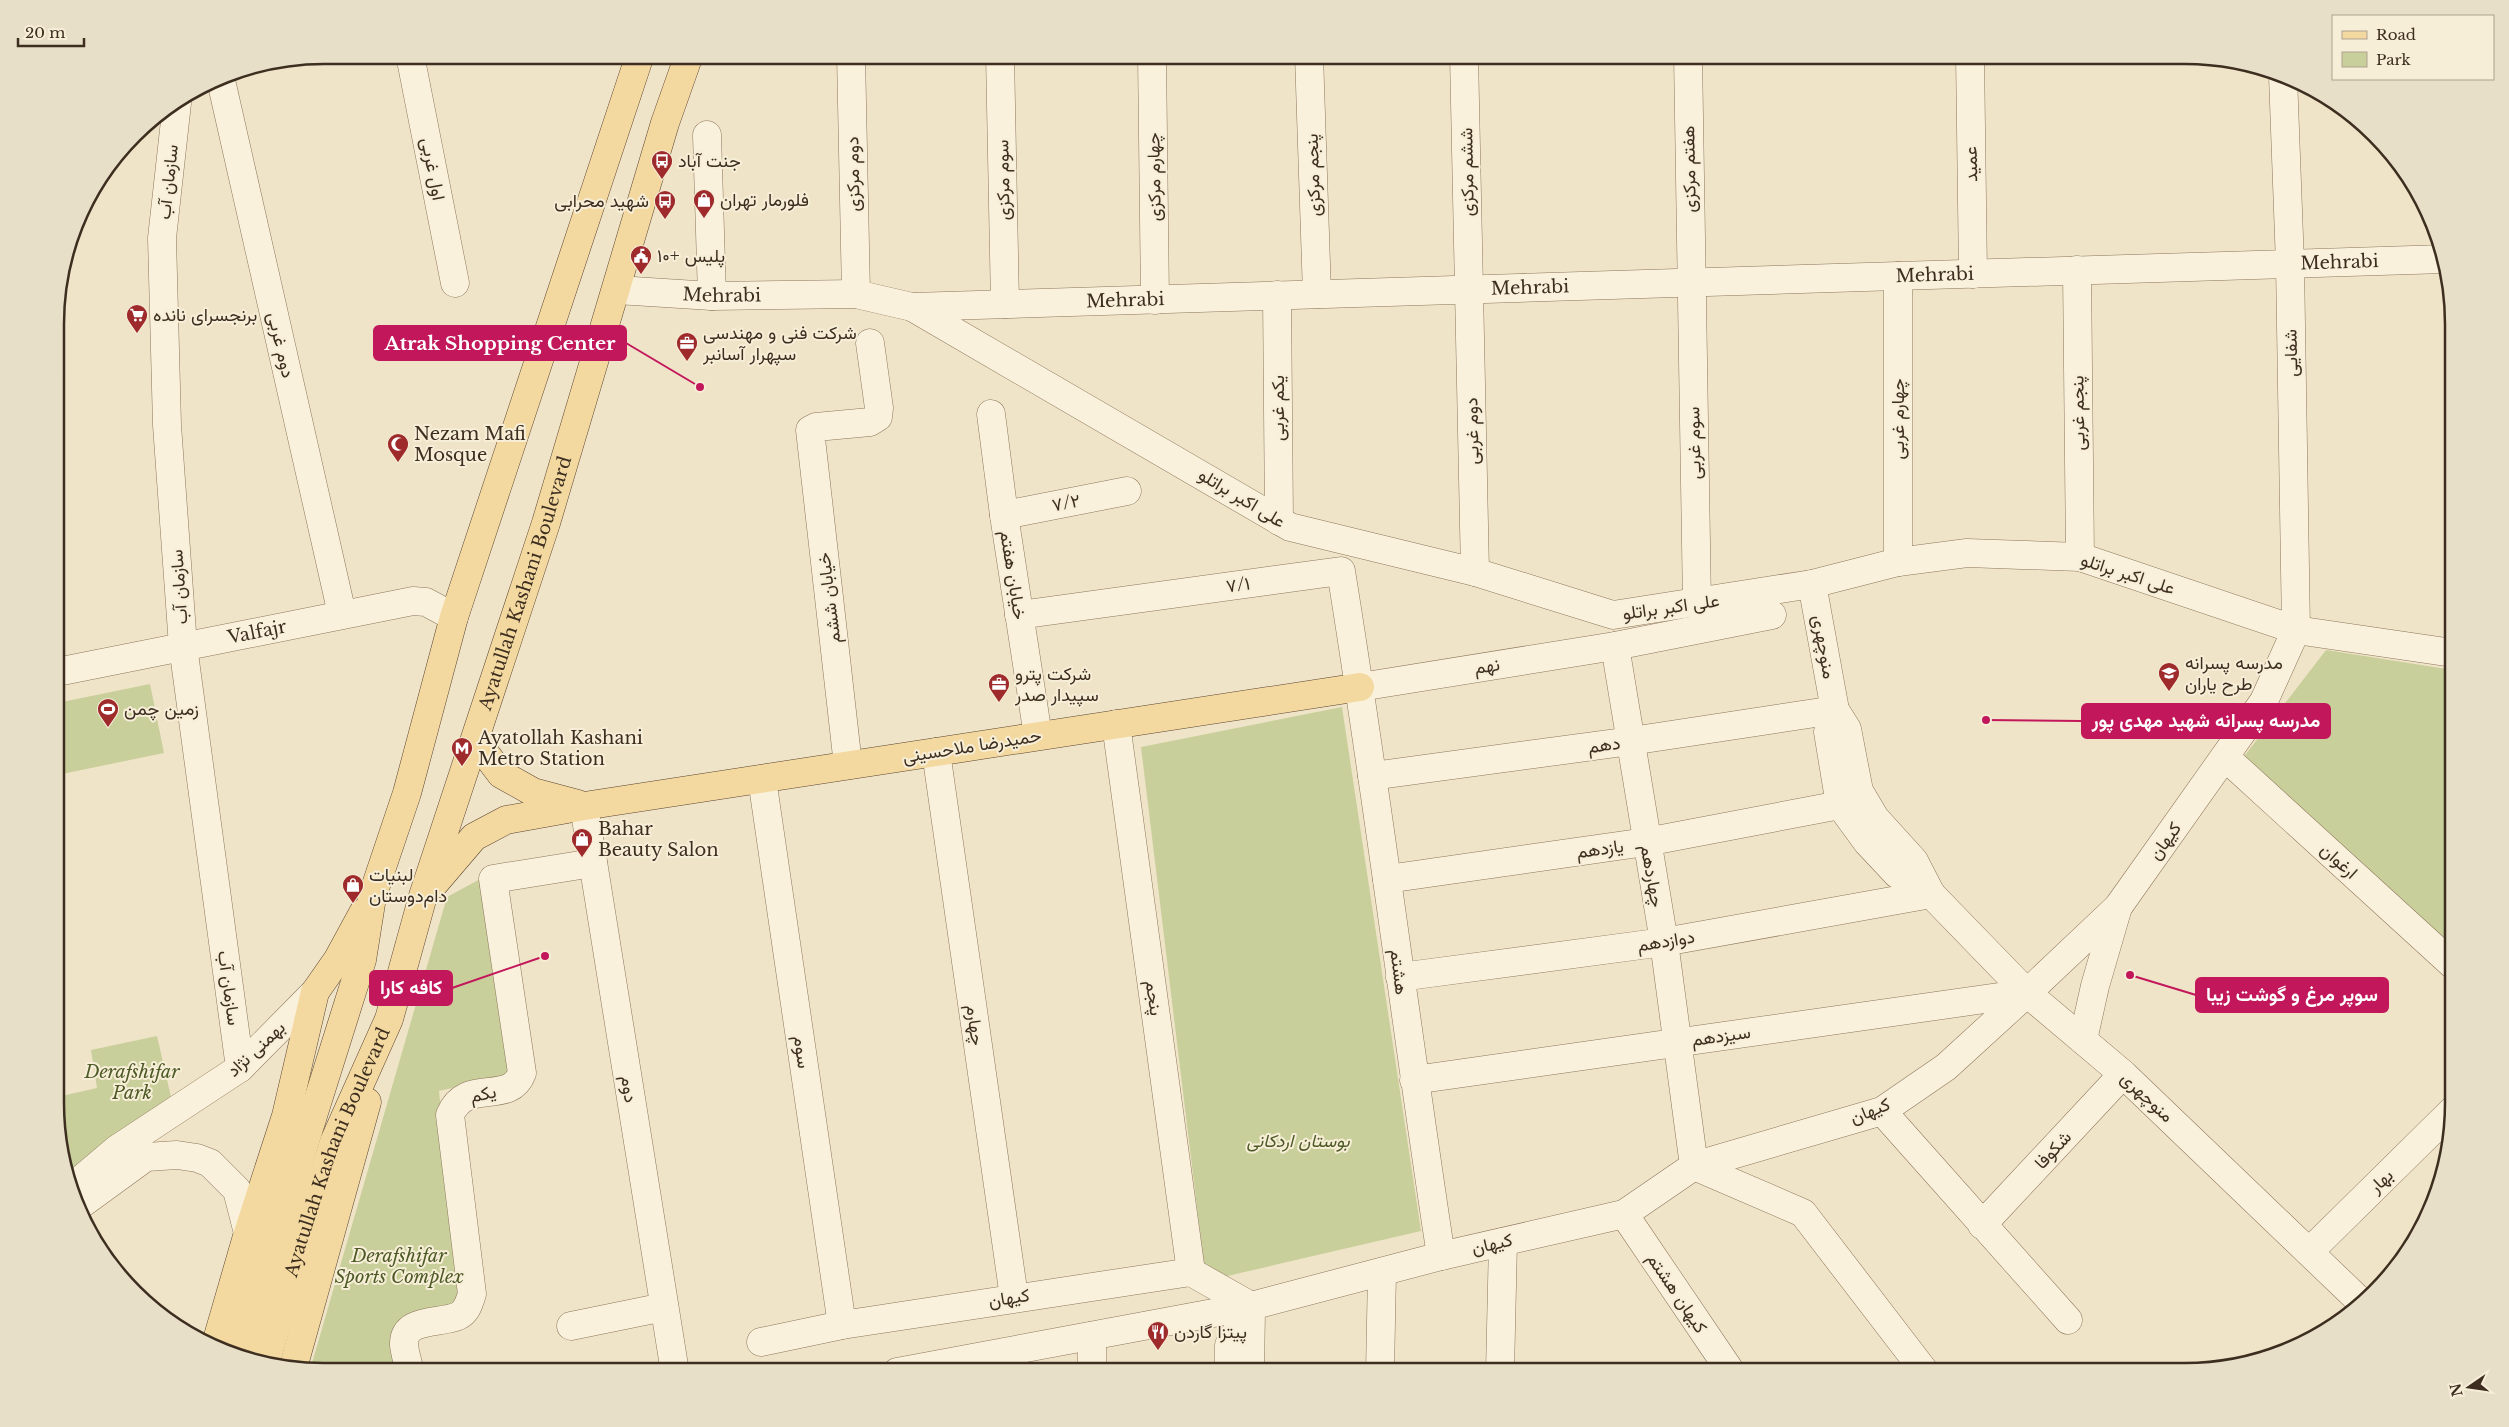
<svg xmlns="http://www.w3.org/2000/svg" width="2509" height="1427" font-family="'Libre Baskerville',Vazirmatn,serif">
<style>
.green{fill:#c9cf9b}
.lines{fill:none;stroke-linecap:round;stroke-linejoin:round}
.minor-casing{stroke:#8d765c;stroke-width:29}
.major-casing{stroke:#5b4430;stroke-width:29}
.minor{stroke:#faf1dc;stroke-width:28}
.major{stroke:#f3d9a0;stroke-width:28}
.labels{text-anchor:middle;stroke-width:4;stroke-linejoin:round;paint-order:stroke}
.poi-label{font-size:18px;fill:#3d2e20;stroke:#f7eed8;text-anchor:start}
.street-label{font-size:18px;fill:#3d2e20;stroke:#f7eed8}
.park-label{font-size:18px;font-style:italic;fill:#4d5a26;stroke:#f7eed8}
.rim{fill:none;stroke:#3d2e20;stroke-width:2.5}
.leader{fill:none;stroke:#c2185b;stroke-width:2}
.callout-dot{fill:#c2185b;stroke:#f7eed8;stroke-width:2}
.callout{fill:#c2185b;stroke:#c2185b;stroke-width:2}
.callout-label{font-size:19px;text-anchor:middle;font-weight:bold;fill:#fff}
</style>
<rect width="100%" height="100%" fill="#f0e4c8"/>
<g class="green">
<polygon points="2326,650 2453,670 2453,955 2242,759"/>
<polygon points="150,684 164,753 57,775 57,703"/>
<polygon points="1342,707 1421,1231 1206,1281 1141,747"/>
<polygon points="484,877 513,1074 439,1091 461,1306 394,1328 402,1372 310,1370 447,897"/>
<polygon points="157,1036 171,1097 122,1135 67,1174 57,1138 57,1097 97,1088 91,1050"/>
</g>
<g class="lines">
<g class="minor-casing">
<g id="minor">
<polyline points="410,55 455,283"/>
<polyline points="851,55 856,294"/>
<polyline points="1000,55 1005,304"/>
<polyline points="1152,55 1155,300"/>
<polyline points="1309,55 1317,294"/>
<polyline points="1464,55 1475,572"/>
<polyline points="1688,55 1697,604"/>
<polyline points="1970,55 1973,274"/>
<polyline points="220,76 342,614"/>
<polyline points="177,103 162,238 167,425 183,646 240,1068"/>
<polyline points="707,135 712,296"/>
<polyline points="2077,270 2080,557"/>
<path id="s1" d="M 617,290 L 712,296 L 856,294 L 912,307 L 2444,259"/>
<polyline points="1277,295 1279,521"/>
<polyline points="912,307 1290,527 1475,572 1613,615 1812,584 1898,562 1967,553 2080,557 2296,630 2453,653"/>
<polyline points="991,414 1004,515 1038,736"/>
<polyline points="1004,515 1127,491"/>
<polyline points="1898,562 1898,276"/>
<polyline points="1812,584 1835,710 1847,729 1859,791 1875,818 1914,861 1931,894"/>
<path d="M 1019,615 L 1341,571 C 1378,799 1406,1028 1441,1256"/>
<polyline points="1615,646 1664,942 1694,1166"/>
<path id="s2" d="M 57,672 L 413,601 L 426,602 L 454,617"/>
<polyline points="1360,687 1615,646 1772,615"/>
<polyline points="1835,710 1828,732 1840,805 1867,842 1897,874 1931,894 2027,993 2123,1074 2362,1303"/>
<polyline points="1116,724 1191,1272"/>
<polyline points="936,752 1014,1297"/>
<polyline points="2225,757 2453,965"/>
<polyline points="848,765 810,430 816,427 870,422 878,417 879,408 870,343"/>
<polyline points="1372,776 1631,741 1835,710"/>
<polyline points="762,779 842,1325"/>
<polyline points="584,806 675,1372"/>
<polyline points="1387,879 1646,842 1840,805"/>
<polyline points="1400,977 1664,942 1931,894"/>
<polyline points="2083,1040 2095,986 2118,907"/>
<polyline points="1414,1080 2027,993"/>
<polyline points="1882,1111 2068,1320"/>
<polyline points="1694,1166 1803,1213 1925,1372"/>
<polyline points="71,1188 117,1149 240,1068 315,992"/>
<polyline points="76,1208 146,1157 177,1155 197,1158 210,1163 237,1190 248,1233"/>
<polyline points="1624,1214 1731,1372"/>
<polyline points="1982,1225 2123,1074"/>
<polyline points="2309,1252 2453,1110"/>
<polyline points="571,1326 664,1307"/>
<polyline points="761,1342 842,1325 1191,1272 1251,1306"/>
<path d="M 410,1372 C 408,1363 405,1354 404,1345 C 403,1317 441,1324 458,1316 C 467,1312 469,1303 472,1294 L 450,1115 C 466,1076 509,1107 522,1073 L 493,879 L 593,863"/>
<polyline points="897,1372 1251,1306 1441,1256 1624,1214 1694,1166 1882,1111 1946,1067 2027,993 2118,907 2264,701 2296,630 2290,264 2283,76"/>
<polyline points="1092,1372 1092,1336"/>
<polyline points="1229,1372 1229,1345 1251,1306"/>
<polyline points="1250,1372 1251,1310"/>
<polyline points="1380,1372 1382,1272"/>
<polyline points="1500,1372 1503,1242"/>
</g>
</g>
<g class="major-casing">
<g id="major">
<polyline points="476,741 501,774 533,792 578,804"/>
<polyline points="433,885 474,837 506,820 584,806 1360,687"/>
<polyline points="215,1347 248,1233 286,1116 315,992 338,959 363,913"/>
<polyline points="240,1357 266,1265 362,960 372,897 407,793 454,617 640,55"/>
<path id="s3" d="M 265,1364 L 300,1245 L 334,1142 L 389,1019 L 423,896 L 546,523 L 665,123 L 689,55"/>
<polyline points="293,1368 367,1102"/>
</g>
</g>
<use href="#minor" class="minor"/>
<use href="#major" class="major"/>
</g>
<defs>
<g id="bus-pin" transform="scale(1.125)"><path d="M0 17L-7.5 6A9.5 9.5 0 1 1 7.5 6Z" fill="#9e2a2b" stroke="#f7eed8"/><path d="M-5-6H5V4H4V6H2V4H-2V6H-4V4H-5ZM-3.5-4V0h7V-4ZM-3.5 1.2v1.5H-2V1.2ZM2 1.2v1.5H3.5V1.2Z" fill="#fff"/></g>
<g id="shop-pin" transform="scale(1.125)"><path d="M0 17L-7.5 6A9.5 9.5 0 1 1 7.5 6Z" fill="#9e2a2b" stroke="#f7eed8"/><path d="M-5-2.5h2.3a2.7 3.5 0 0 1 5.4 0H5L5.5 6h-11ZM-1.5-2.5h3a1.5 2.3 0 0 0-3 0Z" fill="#fff"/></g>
<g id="civic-pin" transform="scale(1.125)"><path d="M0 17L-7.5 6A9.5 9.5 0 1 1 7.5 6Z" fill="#9e2a2b" stroke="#f7eed8"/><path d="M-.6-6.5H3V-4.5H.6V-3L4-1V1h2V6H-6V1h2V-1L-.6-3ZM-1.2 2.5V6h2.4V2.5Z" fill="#fff"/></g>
<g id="supermarket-pin" transform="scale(1.125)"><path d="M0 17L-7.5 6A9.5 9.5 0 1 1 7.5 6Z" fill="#9e2a2b" stroke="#f7eed8"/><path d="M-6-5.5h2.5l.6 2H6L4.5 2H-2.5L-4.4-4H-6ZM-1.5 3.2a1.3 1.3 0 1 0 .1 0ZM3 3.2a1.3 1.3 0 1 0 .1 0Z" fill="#fff"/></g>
<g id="office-pin" transform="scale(1.125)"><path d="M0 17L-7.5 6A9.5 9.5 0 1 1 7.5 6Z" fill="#9e2a2b" stroke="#f7eed8"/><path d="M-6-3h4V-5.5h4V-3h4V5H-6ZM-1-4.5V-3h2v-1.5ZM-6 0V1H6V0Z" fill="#fff"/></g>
<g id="mosque-pin" transform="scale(1.125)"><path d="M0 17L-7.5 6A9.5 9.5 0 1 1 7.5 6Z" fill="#9e2a2b" stroke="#f7eed8"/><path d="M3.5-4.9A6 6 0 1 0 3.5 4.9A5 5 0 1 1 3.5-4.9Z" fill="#fff"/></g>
<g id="school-pin" transform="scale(1.125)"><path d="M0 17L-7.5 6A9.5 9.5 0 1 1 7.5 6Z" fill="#9e2a2b" stroke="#f7eed8"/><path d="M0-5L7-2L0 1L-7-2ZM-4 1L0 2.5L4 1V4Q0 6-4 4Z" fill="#fff"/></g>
<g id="stadium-pin" transform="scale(1.125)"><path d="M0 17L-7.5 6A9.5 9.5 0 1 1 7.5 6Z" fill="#9e2a2b" stroke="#f7eed8"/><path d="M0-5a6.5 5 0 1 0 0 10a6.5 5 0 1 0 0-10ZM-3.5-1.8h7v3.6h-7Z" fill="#fff"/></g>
<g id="metro-pin" transform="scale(1.125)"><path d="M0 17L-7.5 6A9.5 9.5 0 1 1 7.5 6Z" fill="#9e2a2b" stroke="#f7eed8"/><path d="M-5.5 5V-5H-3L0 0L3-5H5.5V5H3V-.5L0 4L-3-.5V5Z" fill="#fff"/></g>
<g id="restaurant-pin" transform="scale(1.125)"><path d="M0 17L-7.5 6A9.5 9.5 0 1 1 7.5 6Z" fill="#9e2a2b" stroke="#f7eed8"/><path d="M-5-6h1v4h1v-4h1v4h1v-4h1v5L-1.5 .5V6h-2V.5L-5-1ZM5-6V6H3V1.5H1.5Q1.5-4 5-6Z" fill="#fff"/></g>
</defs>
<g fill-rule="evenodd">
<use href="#bus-pin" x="662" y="161"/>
<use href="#shop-pin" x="704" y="200"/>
<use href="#bus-pin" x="665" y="201"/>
<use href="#civic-pin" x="641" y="256"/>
<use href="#supermarket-pin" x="137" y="315"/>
<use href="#office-pin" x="687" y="343"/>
<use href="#mosque-pin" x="398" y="444"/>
<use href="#school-pin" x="2169" y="673"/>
<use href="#office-pin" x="999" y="684"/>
<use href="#stadium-pin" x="108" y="709"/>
<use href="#metro-pin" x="462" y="748"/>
<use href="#shop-pin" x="582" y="839"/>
<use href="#shop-pin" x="353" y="885"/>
<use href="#restaurant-pin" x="1158" y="1332"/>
</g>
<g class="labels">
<g class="poi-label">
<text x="678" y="167">جنت آباد</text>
<text x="720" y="206">فلورمار تهران</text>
<text x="649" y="207" text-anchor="end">شهید محرابی</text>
<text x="657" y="262">پلیس +۱۰</text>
<text x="153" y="321">برنجسرای نانده</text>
<text x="703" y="339">شرکت فنی و مهندسی<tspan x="703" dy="21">سپهرار آسانبر</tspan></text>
<text x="414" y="440">Nezam Mafi<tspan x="414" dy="21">Mosque</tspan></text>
<text x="2185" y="669">مدرسه پسرانه<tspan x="2185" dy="21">طرح یاران</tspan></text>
<text x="1015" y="680">شرکت پترو<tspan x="1015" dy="21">سپیدار صدر</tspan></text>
<text x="124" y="715">زمین چمن</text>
<text x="478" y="744">Ayatollah Kashani<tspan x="478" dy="21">Metro Station</tspan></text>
<text x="598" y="835">Bahar<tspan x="598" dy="21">Beauty Salon</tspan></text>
<text x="369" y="881">لبنیات<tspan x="369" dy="21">دام‌دوستان</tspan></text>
<text x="1174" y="1338">پیتزا گاردن</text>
</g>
<g class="street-label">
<text transform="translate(1971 164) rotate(-91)" y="6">عمید</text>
<text transform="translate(433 169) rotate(79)" y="6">اول غربی</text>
<text transform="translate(1689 169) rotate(-91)" y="6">هفتم مرکزی</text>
<text transform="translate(1467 172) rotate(-91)" y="6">ششم مرکزی</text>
<text transform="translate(853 174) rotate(-91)" y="6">دوم مرکزی</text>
<text transform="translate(1313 175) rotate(-92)" y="6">پنجم مرکزی</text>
<text transform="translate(1154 177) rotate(-91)" y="6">چهارم مرکزی</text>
<text transform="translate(1003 180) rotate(-91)" y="6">سوم مرکزی</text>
<text transform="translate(168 182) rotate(-84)" y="6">سازمان آب</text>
<text dy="6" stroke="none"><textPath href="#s1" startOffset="1725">Mehrabi</textPath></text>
<text dy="6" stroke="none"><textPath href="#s1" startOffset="1320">Mehrabi</textPath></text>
<text dy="6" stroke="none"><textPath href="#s1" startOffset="915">Mehrabi</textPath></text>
<text dy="6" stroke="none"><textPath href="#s1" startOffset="105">Mehrabi</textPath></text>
<text dy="6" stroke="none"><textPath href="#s1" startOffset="510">Mehrabi</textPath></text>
<text transform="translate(281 345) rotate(77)" y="6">دوم غربی</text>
<text transform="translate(2291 353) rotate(-91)" y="6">شفایی</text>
<text transform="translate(1278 408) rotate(-90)" y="6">یکم غربی</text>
<text transform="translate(2078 413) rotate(-91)" y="6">پنجم غربی</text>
<text transform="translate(1898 419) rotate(-90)" y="6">چهارم غربی</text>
<text transform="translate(1472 431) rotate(-91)" y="6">دوم غربی</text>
<text transform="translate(1694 443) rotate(-91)" y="6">سوم غربی</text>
<text transform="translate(1242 498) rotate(31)" y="6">علی اکبر براتلو</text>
<text transform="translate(1066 503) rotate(-11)" y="6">۷/۲</text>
<text transform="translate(2128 574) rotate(18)" y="6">علی اکبر براتلو</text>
<text transform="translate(1013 575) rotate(81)" y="6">خیابان هفتم</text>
<text dy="6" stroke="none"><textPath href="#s3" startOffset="824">Ayatullah Kashani Boulevard</textPath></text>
<text transform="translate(1238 585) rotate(-8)" y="6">۷/۱</text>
<text transform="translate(179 587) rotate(-94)" y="6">سازمان آب</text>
<text transform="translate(829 598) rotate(-97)" y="6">خیابان ششم</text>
<text transform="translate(1671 607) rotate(-8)" y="6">علی اکبر براتلو</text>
<text dy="6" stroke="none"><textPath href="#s2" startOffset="204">Valfajr</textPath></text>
<text transform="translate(1824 647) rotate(80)" y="6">منوچهری</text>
<text transform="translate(1487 666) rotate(-9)" y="6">نهم</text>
<text transform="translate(1604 745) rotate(-8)" y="6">دهم</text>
<text transform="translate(972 746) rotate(-9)" y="6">حمیدرضا ملاحسینی</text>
<text transform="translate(2165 841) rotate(-54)" y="6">کیهان</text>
<text transform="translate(1600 849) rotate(-8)" y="6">یازدهم</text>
<text transform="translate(2339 861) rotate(42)" y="6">ارغوان</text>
<text transform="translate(1652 876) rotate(80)" y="6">چهاردهم</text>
<text transform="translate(1666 941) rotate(-9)" y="6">دوازدهم</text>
<text transform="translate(1399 972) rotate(83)" y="6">هشتم</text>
<text transform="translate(229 988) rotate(82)" y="6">سازمان آب</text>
<text transform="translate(1154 998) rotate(82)" y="6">پنجم</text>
<text transform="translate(975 1025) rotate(82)" y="6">چهارم</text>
<text transform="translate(1721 1036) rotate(-8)" y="6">سیزدهم</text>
<text transform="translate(256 1049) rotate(-43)" y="6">بهمنی نژاد</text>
<text transform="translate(802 1052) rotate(82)" y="6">سوم</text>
<text transform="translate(629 1089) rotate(81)" y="6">دوم</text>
<text transform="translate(483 1094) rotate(-13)" y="6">یکم</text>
<text transform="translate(2147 1097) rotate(43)" y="6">منوچهری</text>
<text transform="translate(1870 1111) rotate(-22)" y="6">کیهان</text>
<text transform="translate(2053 1150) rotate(-47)" y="6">شکوفا</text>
<text dy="6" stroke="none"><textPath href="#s3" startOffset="224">Ayatullah Kashani Boulevard</textPath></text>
<text transform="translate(2381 1181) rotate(-44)" y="6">بهار</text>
<text transform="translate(1492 1244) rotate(-13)" y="6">کیهان</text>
<text transform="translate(1677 1293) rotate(56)" y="6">کیهان هشتم</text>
<text transform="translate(1009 1298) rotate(-9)" y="6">کیهان</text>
</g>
<g class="park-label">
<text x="132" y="1078">Derafshifar<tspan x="132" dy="21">Park</tspan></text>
<text x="1298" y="1147">بوستان اردکانی</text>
<text x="399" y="1262">Derafshifar<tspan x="399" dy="21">Sports Complex</tspan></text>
</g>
</g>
<path d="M0 0H2509V1427H0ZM324 64H2185A260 260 0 0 1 2445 324V1103A260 260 0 0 1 2185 1363H324A260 260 0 0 1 64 1103V324A260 260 0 0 1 324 64Z" fill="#e8dfc9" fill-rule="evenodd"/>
<path class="rim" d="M324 64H2185A260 260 0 0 1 2445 324V1103A260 260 0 0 1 2185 1363H324A260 260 0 0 1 64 1103V324A260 260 0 0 1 324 64Z"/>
<path class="leader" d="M700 387L626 343M1986 720L2082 721M545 956L452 988M2130 975L2196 995"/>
<g class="callout-dot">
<circle cx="700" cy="387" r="5"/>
<circle cx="1986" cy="720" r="5"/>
<circle cx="545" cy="956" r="5"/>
<circle cx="2130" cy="975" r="5"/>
</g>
<g class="callout">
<rect x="374" y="326" width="252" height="34" rx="5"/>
<rect x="2082" y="704" width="248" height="34" rx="5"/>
<rect x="370" y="971" width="82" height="34" rx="5"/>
<rect x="2196" y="978" width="192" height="34" rx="5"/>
</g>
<g class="callout-label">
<text x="500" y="350">Atrak Shopping Center</text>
<text x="2206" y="727">مدرسه پسرانه شهید مهدی پور</text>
<text x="411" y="994">کافه کارا</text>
<text x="2292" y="1001">سوپر مرغ و گوشت زیبا</text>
</g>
<rect x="2332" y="15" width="162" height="65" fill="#f7eed8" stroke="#ada18e"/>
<rect x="2342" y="31" width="25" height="8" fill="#f3d9a0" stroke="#ada18e"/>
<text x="2376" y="40" font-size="15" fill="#3d2e20">Road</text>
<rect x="2342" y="52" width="25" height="15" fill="#c9cf9b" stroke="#ada18e"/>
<text x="2376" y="65" font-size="15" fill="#3d2e20">Park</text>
<g transform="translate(2469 1387) rotate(257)" stroke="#f7eed8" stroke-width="4" paint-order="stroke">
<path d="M0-4L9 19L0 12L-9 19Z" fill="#3d2e20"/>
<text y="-8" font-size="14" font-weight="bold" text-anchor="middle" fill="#3d2e20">N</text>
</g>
<path d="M18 38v8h66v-8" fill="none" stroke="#3d2e20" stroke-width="2.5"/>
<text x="25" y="38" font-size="15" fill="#3d2e20" stroke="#f7eed8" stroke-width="4" paint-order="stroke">20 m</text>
</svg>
